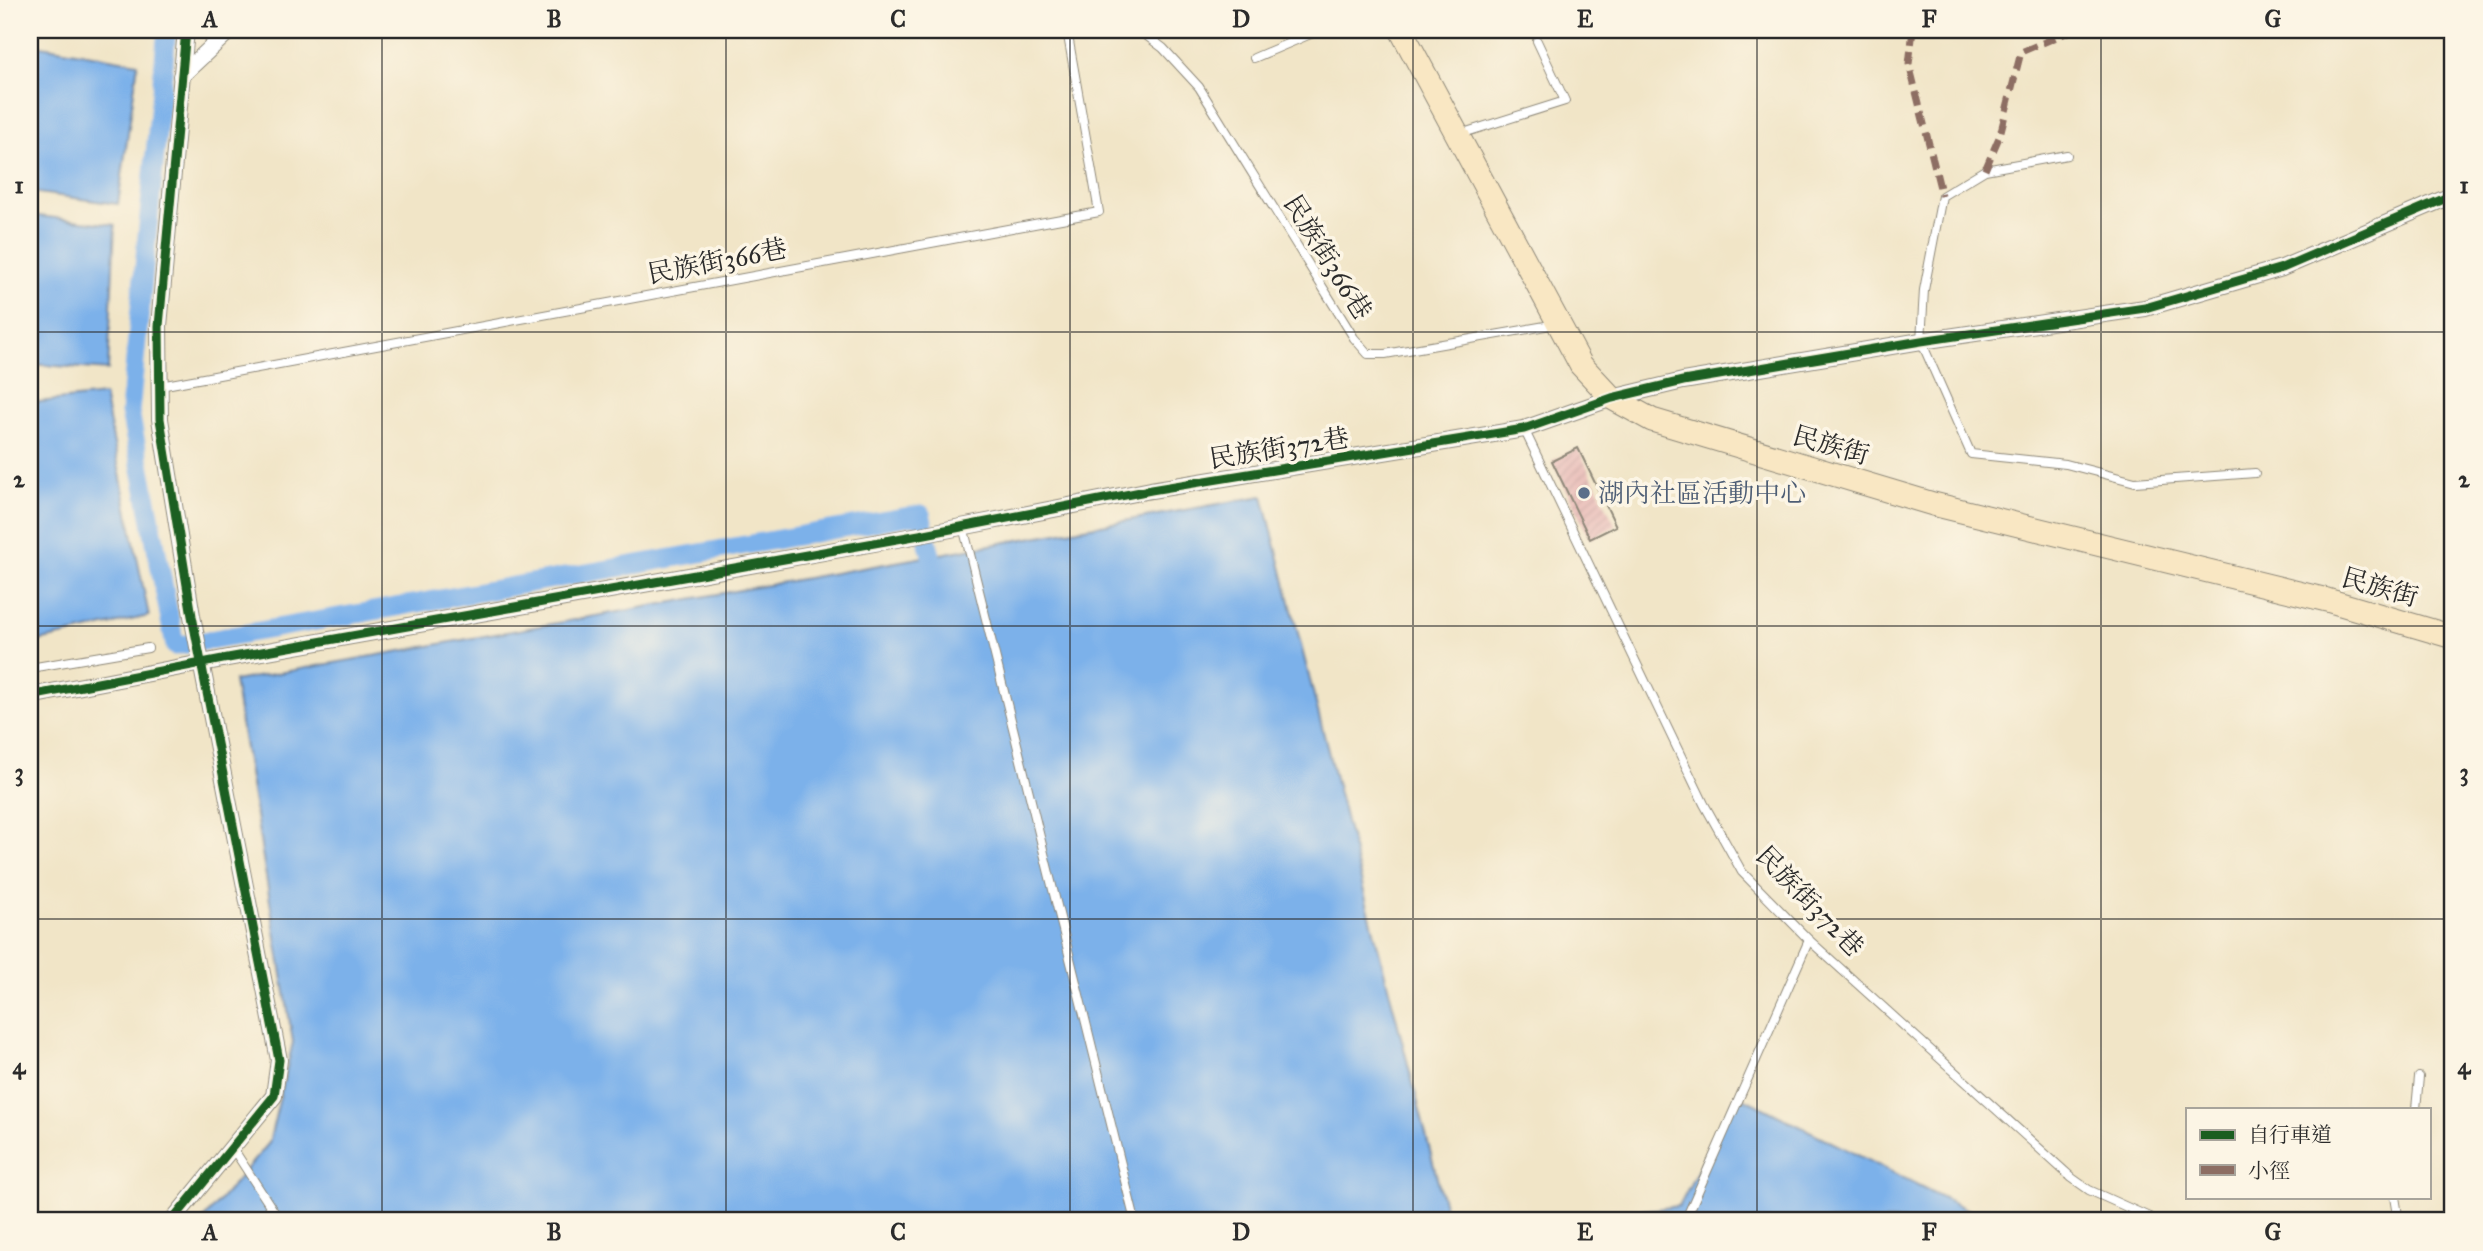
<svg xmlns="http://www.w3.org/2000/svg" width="2483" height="1251" font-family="'IM FELL Great Primer','Noto Serif TC',serif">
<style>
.water{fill:#7cb1ea;stroke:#546e8a;stroke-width:2}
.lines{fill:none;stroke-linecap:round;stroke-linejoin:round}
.canal{stroke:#7cb1ea;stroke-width:19}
.building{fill:url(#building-hatch)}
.lane-casing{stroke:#8e8879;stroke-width:10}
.street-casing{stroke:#8e8879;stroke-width:18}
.secondary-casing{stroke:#8e8879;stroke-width:25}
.lane{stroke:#fff;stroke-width:8}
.street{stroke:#fff;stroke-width:16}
.secondary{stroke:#f9e7c3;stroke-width:23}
.quiet{stroke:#8d6e63;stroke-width:7;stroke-dasharray:14 7;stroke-linecap:butt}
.cycleway-casing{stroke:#fcf5e5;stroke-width:13}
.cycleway{stroke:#1b5e20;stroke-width:9}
.grid{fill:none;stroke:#2b2b2b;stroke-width:2;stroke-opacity:0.55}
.service-dot{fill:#5c6f8a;stroke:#fcf5e5;stroke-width:2.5}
.labels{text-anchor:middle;stroke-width:7;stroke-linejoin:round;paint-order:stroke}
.street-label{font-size:26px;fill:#2b2b2b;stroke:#fcf5e5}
.service-label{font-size:26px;fill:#4e5e75;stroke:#fcf5e5;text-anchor:start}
.neatline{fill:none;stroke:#2b2b2b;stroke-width:2.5}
.grid-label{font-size:23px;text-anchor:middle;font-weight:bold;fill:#2b2b2b}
</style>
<defs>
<pattern id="building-hatch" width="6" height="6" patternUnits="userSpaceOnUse" patternTransform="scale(1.75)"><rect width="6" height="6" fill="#e6b2b0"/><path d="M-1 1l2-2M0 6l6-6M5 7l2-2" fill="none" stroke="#c59998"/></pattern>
</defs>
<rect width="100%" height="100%" fill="#fcf5e5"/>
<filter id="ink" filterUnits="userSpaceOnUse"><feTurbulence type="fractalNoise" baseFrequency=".0143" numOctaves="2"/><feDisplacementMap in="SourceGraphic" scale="14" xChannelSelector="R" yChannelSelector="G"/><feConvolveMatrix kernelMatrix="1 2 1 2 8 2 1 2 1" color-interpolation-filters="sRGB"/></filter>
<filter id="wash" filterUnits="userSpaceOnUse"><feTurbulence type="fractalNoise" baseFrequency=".00686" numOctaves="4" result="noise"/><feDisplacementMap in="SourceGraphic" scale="28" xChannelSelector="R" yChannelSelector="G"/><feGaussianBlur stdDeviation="1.57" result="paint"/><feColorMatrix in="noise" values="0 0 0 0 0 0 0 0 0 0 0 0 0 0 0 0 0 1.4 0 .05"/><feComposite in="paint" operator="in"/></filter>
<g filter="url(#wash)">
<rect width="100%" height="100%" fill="#f1e5c7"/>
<g class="water">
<polygon points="30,44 138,63 118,204 30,192"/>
<polygon points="30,215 115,225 108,370 30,364"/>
<polygon points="104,395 149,616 30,643 30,403"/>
<polygon points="1263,496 1448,1221 202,1221 269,1143 293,1042 234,681"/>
<polygon points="1737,1095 1990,1221 1562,1221 1679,1206"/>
</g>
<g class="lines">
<polyline class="canal" points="167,30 130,412 175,646 921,514 937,580"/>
</g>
<g id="blocks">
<polygon class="building" points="1578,448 1616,526 1590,539 1552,461"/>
</g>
</g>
<g filter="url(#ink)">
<use href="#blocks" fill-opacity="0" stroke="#8e8879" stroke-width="2"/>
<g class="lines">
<g class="lane-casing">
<g id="lane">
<polyline points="1139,30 1163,48 1199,87 1354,338 1368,354 1385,354 1557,324"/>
<polyline points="1254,58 1320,30"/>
<polyline points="1460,134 1565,101 1537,41"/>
<polyline points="2067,155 1985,170 1942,196 1924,290 1921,341 1971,454 2066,464 2135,482 2255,473"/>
<polyline points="160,386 1099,212 1067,30"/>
<polyline points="1524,429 1704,804 1742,872 1809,940 2072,1178 2089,1190 2158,1221"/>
<polyline points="963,526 1135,1221"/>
<polyline points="30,668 148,648"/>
<polyline points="2416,1109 2419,1077"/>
<polyline points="232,1147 280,1221"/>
<polyline points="2395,1197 2399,1221"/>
<polyline points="1685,1221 1809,940"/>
</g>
</g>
<g class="street-casing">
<g id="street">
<polyline points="181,76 230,30"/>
<polyline points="30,696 228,658 925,534 1151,490 1524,429 1612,398 1683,381 1921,341 2145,308 2282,268 2453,195"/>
<polyline points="172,1221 274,1096 279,1060 192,616 160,419 159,326 186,30"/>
</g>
</g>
<g class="secondary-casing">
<polyline id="secondary" points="1401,30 1581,365 1612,398 1652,420 1933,504 2327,600 2453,637"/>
</g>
<use href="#lane" class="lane"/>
<use href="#street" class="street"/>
<use href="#secondary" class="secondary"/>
<g class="quiet">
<polyline points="1913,30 1909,64 1942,196"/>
<polyline points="1985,170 2000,135 2021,52 2073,30"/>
</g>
<g class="cycleway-casing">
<g id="cycleway">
<polyline points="30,696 228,658 925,534 1151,490 1524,429 1612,398 1683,381 1921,341 2145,308 2282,268 2453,195"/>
<polyline points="172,1221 274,1096 279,1060 192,616 160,419 159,326 186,30"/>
</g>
</g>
<use href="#cycleway" class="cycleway"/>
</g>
</g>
<path class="grid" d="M 382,30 L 382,1221M 726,30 L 726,1221M 1070,30 L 1070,1221M 1413,30 L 1413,1221M 1757,30 L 1757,1221M 2101,30 L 2101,1221M 30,332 L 2453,332M 30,626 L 2453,626M 30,919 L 2453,919"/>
<circle class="service-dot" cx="1584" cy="493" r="7"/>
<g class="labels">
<g class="street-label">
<text transform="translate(1328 257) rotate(58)" y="9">民族街366巷</text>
<text transform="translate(717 261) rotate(-11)" y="9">民族街366巷</text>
<text transform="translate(1831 445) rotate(16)" y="9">民族街</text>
<text transform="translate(1279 448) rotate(-9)" y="9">民族街372巷</text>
<text transform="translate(2380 587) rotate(16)" y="9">民族街</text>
<text transform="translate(1810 901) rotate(46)" y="9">民族街372巷</text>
</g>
<g class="service-label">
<text x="1598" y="502">湖內社區活動中心</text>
</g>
</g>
<rect width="2483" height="1251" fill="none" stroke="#fcf5e5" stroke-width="77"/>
<rect x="2186" y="1108" width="245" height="91" fill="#fcf5e5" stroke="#a8a49b" stroke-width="2"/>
<rect x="2200" y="1130" width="35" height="10" fill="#1b5e20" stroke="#a8a49b" stroke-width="2"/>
<text x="2248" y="1142" font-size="21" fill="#2b2b2b">自行車道</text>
<rect x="2200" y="1165" width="35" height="10" fill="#8d6e63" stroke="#a8a49b" stroke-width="2"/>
<text x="2248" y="1178" font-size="21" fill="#2b2b2b">小徑</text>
<rect x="38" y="38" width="2406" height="1174" class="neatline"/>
<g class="grid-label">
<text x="210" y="27">A</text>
<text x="554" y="27">B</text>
<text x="898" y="27">C</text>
<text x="1241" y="27">D</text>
<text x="1585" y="27">E</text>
<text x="1929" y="27">F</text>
<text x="2273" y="27">G</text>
<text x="19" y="193">1</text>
<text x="2464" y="193">1</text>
<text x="19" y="487">2</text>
<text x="2464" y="487">2</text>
<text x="19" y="780">3</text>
<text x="2464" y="780">3</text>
<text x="19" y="1074">4</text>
<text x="2464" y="1074">4</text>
<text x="210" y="1240">A</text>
<text x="554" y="1240">B</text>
<text x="898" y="1240">C</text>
<text x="1241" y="1240">D</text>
<text x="1585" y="1240">E</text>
<text x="1929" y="1240">F</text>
<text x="2273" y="1240">G</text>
</g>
</svg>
